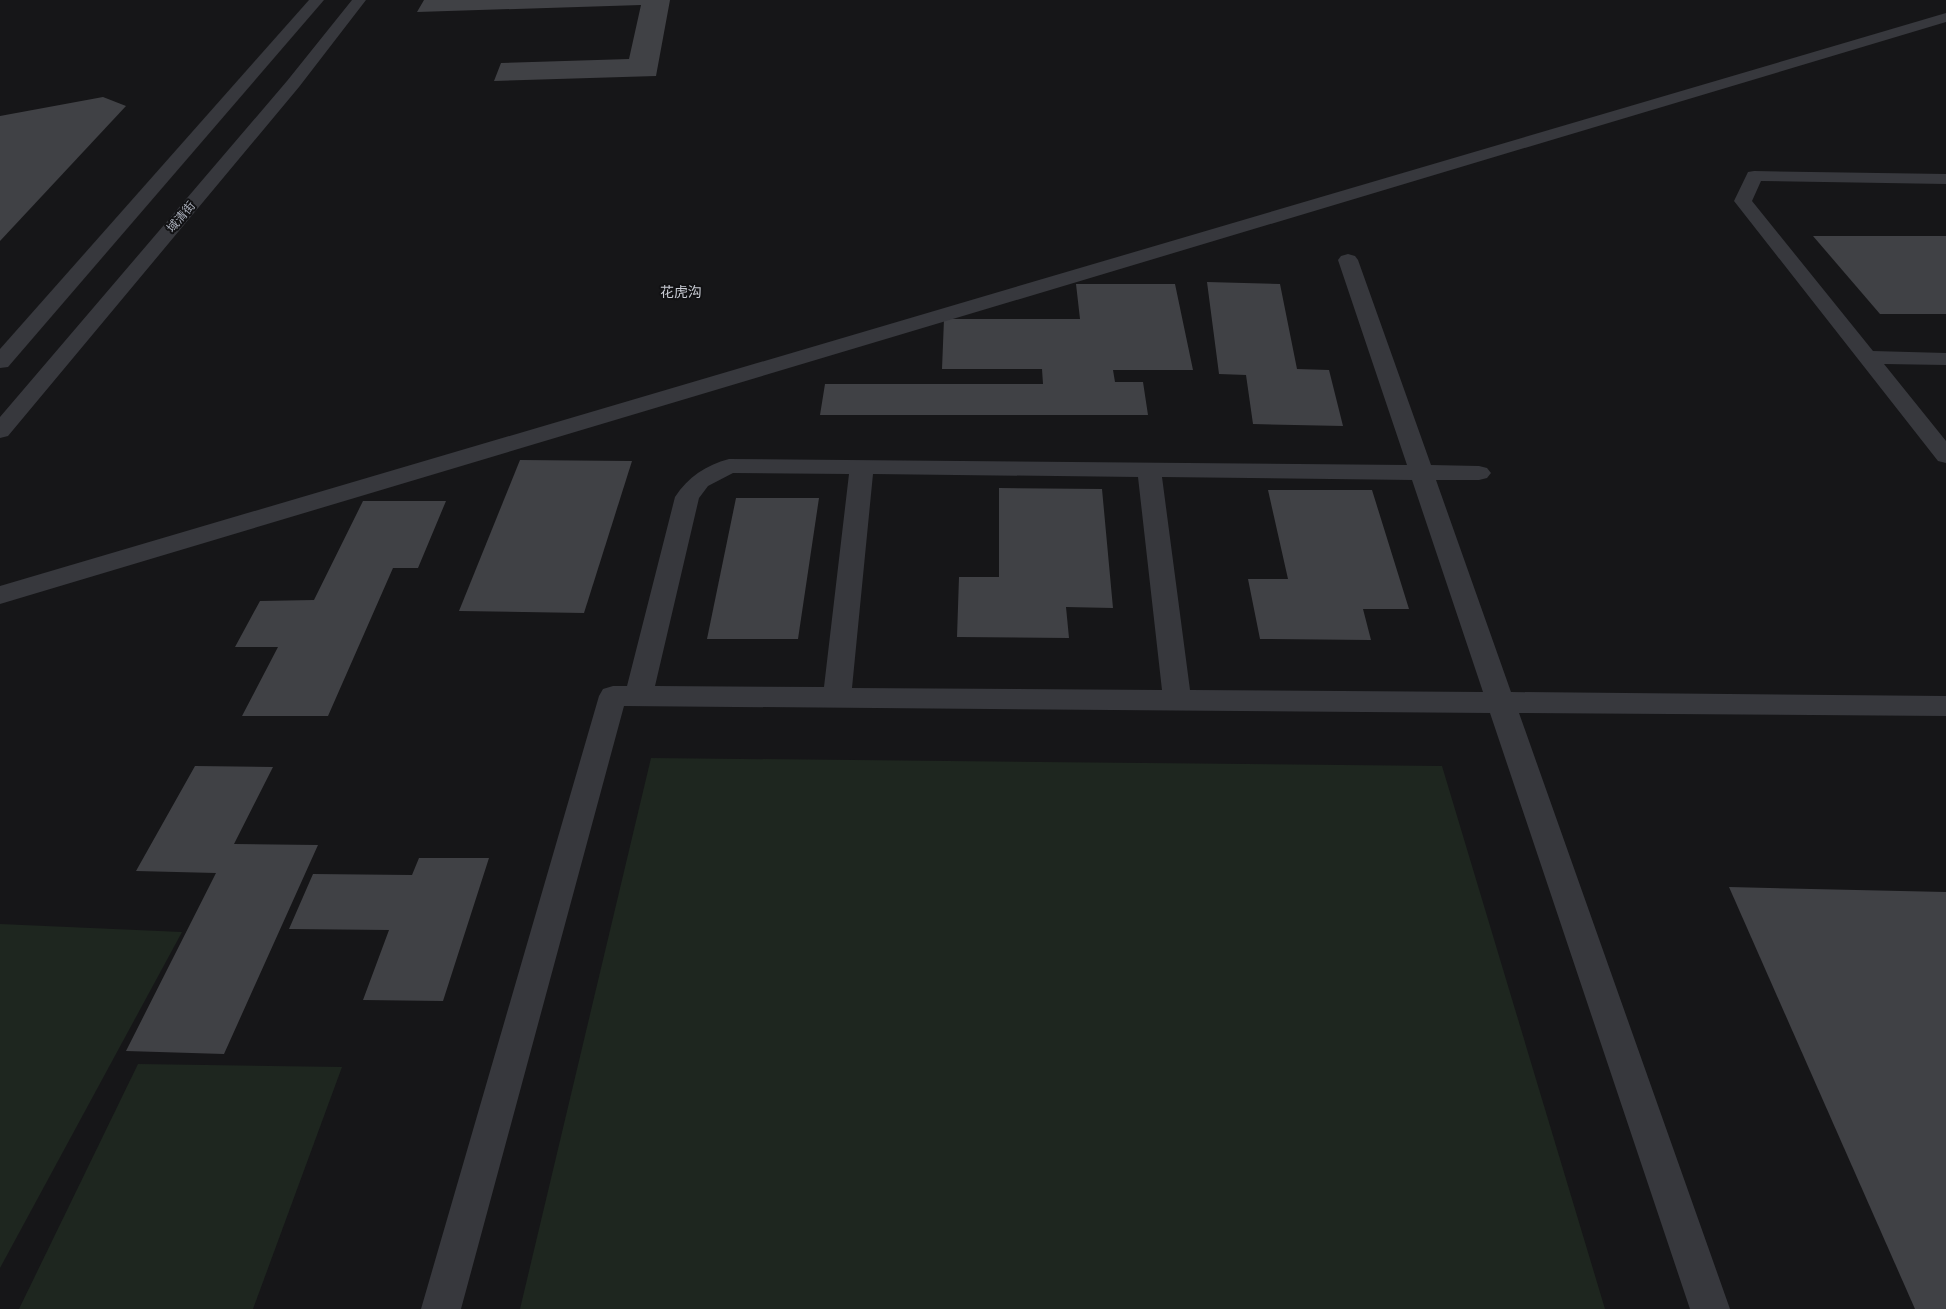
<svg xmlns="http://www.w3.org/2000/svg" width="1946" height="1309" font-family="Roboto,'Noto Sans SC',sans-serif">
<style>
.green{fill:#1e261f}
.building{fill:#404145}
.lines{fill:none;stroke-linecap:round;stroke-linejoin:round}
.minor{fill:#37383d;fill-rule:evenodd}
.labels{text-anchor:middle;stroke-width:4;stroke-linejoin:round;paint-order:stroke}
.far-street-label{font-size:12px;fill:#a8adb8;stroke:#111113}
.far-neighbourhood-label{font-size:14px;fill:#c9ccd4;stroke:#111113}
</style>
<rect width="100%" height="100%" fill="#161618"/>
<g class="green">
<polygon points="651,758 1442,766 1605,1309 520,1309"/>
<polygon points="0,924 182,932 0,1268"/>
<polygon points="138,1064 342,1067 253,1309 19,1309"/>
</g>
<g class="building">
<polygon points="424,0 670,0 656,76 494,81 501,63 629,59 641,5 417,12"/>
<polygon points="103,97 126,106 0,241 0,116"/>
<polygon points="1813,236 1946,236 1946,314 1880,314"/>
<polygon points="1207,282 1280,284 1297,369 1329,370 1343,426 1253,424 1246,375 1219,374"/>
<polygon points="1076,284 1175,284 1193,370 1113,370 1115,382 1143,382 1148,415 820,415 825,384 1043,384 1042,369 942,369 944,319 1080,319"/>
<polygon points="520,460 632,461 584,613 459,611"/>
<polygon points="999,488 1102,489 1113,608 1066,607 1069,638 957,637 959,577 999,577"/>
<polygon points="1268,490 1372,490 1409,609 1363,609 1371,640 1260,639 1248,579 1288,579"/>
<polygon points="736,498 819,498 798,639 707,639"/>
<polygon points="363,501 446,501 418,568 393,568 328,716 242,716 278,647 235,647 260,601 314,600"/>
<polygon points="195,766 273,767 234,844 318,845 224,1054 126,1051 216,873 136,871"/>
<polygon points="419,858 489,858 443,1001 363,1000 389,930 289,929 313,874 412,875"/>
<polygon points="1729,887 1946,892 1946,1309 1915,1309"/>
</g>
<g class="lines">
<g class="minor">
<polygon points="309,0 324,0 8,367 0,368 0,349"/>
<polygon points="352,0 366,0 299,87 8,436 0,438 0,417 287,81"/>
<polygon points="1946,13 1946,22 0,604 0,586"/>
<polygon points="1754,171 1946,174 1946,184 1761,181 1752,201 1873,351 1946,353 1946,365 1884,364 1946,441 1946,463 1938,461 1734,201 1748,172"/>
<path d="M 1348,254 L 1355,256 L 1358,260 L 1431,465 L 1479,466 L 1487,468 L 1491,473 L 1487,478 L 1479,480 L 1436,480 L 1511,692 L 1946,696 L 1946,716 L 1519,713 L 1730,1309 L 1690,1309 L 1490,713 L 624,706 L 461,1309 L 421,1309 L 599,696 L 603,689 L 613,686 L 627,686 L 675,497 C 688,477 706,465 729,459 L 1407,465 L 1338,260 L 1341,256 ZM 733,473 L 849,474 L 824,687 L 655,686 L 699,498 L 708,486 ZM 873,474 L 1138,477 L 1162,690 L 852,688 ZM 1162,477 L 1412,480 L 1483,692 L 1190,690 Z"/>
</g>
</g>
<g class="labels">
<g class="far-street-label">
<text transform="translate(181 217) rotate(-50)" y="4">域清街</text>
</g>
<g class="far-neighbourhood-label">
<text x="681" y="297">花虎沟</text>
</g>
</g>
</svg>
